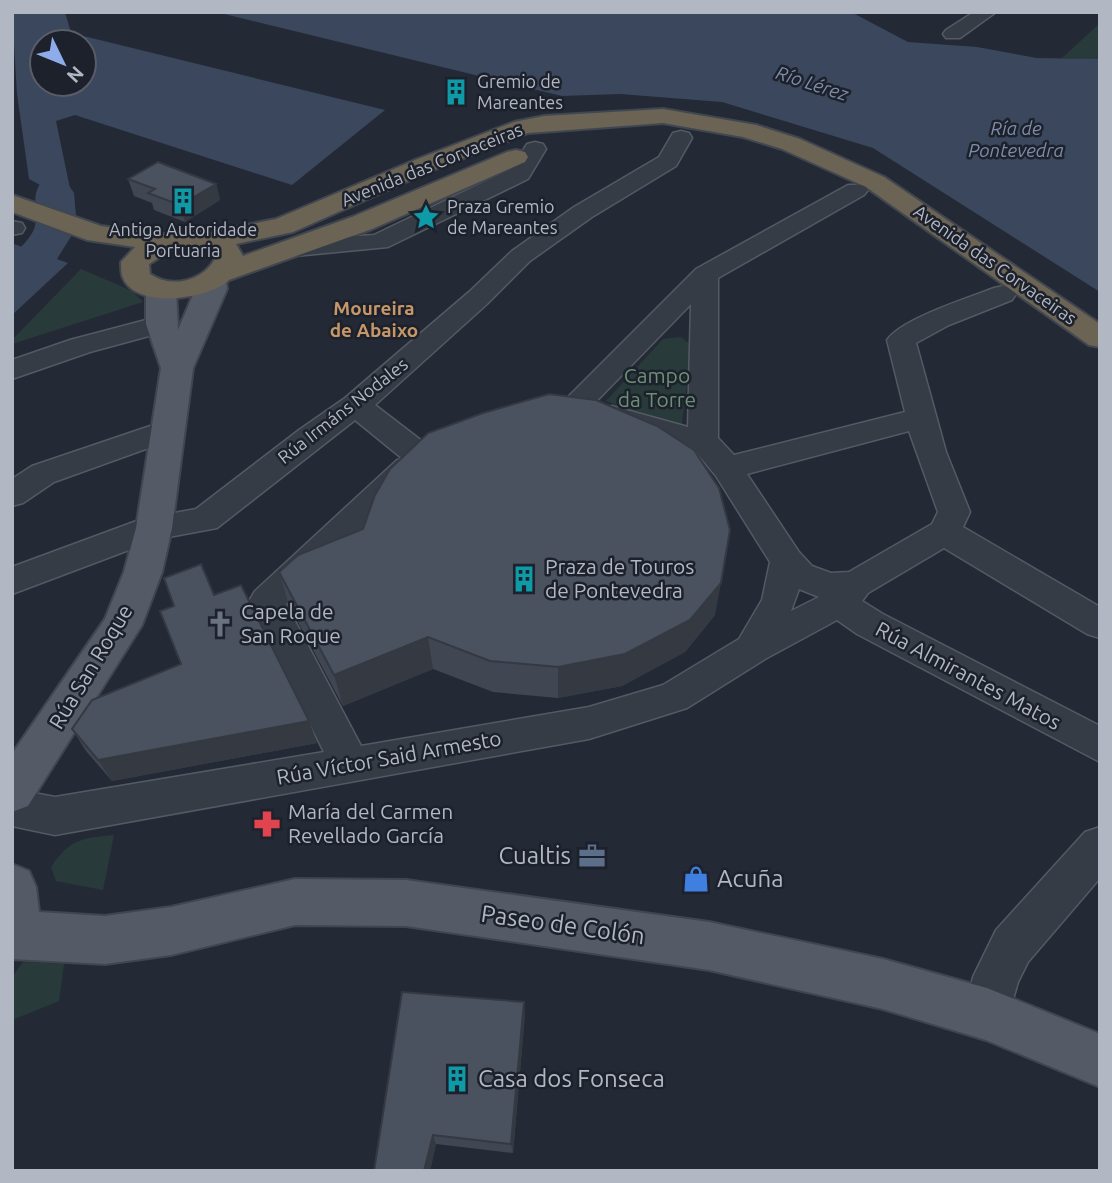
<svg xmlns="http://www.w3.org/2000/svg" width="1112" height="1183" font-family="Ubuntu,sans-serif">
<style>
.green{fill:#293a3b}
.water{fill:#3a475d;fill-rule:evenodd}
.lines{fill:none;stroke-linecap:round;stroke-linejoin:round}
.river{fill:#3a475d;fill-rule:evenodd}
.street-casing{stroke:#545a64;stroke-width:3}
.primary-casing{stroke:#404550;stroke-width:4}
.highway-casing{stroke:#414751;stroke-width:4}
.street{fill:#363c46;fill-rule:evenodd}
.primary{fill:#555b66;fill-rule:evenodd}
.highway{fill:#6b6454;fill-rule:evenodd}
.wall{fill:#404652}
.shaded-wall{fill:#343942}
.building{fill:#4a515f;stroke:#343942;stroke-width:2}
.labels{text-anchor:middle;stroke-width:5;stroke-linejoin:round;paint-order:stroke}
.far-poi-label{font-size:18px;fill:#b1b7c3;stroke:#1c212b;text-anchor:start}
.far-street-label{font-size:18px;fill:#b1b7c3;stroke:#1c212b}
.far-water-label{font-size:19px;font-style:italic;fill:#7c8ca8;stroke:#1c212b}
.far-neighbourhood-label{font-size:19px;font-weight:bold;fill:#c69769;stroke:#1c212b}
.park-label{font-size:21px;fill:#6b9076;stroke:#1c212b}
.poi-label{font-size:21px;fill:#b1b7c3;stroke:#1c212b;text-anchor:start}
.street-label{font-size:21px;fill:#b1b7c3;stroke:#1c212b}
.near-poi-label{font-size:24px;fill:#b1b7c3;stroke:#1c212b;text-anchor:start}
.near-street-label{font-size:24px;fill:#b1b7c3;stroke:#1c212b}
</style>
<rect width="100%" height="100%" fill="#232a36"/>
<g class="green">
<polygon points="1100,23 1100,60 1062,58"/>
<polygon points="81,269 132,291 143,302 12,344 12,340"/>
<polygon points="681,337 692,346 681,430 606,401 663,339"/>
<path d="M 114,835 L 103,890 L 56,881 L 51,867 C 70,839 82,838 114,835 Z"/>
<polygon points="23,962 64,964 59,1001 12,1020 12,977"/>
</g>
<g class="water">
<path d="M 12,12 L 65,12 L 71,33 L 385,110 L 292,185 L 75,115 L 56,121 L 73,203 L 29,179 L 17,94 ZM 42,42 L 84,42 L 84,84 L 42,84 Z"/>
<polygon points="216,12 851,12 908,42 977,47 1037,58 1100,59 1100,292 873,148 722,102 620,94 562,96"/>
<polygon points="14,244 68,263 12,315 12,246"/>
</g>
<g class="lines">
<path class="river" d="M 54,181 L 68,184 L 74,193 L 77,227 L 55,262 L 28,289 L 12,293 L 12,256 C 20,248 30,239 34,229 C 40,214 30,199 40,184 Z"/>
<g class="street-casing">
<g id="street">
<polygon points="974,12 996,12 960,38 946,38 943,34 946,30"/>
<path d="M 681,131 L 689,133 L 692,138 L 676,166 L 592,217 L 530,261 L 487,304 L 375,405 L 431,448 L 436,456 L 431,464 L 422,466 L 419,476 L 286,604 L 361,746 L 589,707 L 663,685 L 739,639 L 762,600 L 770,562 L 716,476 L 693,448 L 601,423 L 597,416 L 601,409 L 612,406 L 688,427 L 691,304 L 583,415 L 572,418 L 561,415 L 557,408 L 696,269 L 848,185 L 864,185 L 868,190 L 864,195 L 718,278 L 718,438 L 734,455 L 905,412 L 887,340 C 901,319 968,298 994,288 L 1003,286 L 1012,288 L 1016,294 L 1012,300 L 949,325 L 916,343 L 946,452 L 970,512 L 963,527 L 1100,607 L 1100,638 L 1087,634 L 944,548 L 868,593 L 862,601 L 883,614 L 1100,726 L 1100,762 L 857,634 L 837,620 L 765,659 L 687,708 L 589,739 L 55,835 L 12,826 L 12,789 L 55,797 L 324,752 L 249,601 L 255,591 L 397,460 L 403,459 L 355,420 L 217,528 L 158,539 L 12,594 L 12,567 L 142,519 L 196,509 L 299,430 L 345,398 L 469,292 L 512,251 L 574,207 L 659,157 L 673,133 ZM 909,431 L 938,512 L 932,524 L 849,572 L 831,573 L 812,566 L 799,552 L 747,474 ZM 799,589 L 819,597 L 791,611 Z"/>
<polygon points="535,142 543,144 546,149 528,179 388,247 295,256 286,253 282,248 286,243 295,240 374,235 511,169 527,144"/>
<polygon points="12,221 22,223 25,228 22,233 12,235"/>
<polygon points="161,316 171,318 175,324 171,330 90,352 12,379 12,360 70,340"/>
<polygon points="168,420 179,423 183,430 179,437 54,482 23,503 12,506 12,479 32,466"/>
<polygon points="1100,827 1100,878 1028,962 1018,982 1004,1031 987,1037 970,1031 964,1014 973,977 996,930 1085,832"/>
</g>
</g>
<g class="primary-casing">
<g id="primary">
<polygon points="212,271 222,274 226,280 227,289 193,368 172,528 162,572 142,625 28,806 12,812 12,754 105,619 124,572 136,528 161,368 146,324 146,290 151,284 161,281 171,284 176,290 178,330 202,274"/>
<polygon points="12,864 29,871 36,887 39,912 105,916 171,907 295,879 406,880 709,922 883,959 987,988 1100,1034 1100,1087 986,1040 883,1009 709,970 406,926 295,925 171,955 105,964 12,959"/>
</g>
</g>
<g class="highway-casing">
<path id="highway" d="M 663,109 L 756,125 L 800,139 L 884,177 L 1100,324 L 1100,347 L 1089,345 L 866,187 L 782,149 L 743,137 L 663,123 L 528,133 L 433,170 L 293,232 L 236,244 L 243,256 L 352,217 L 507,152 L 516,150 L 525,152 L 528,157 L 525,162 L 372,229 L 229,280 C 210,299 136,310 123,278 C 121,274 121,267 121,262 L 135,247 L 87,240 L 12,212 L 12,195 L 101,226 L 165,234 L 192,230 L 211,232 L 276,219 L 415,160 L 514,122 L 544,116 ZM 200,246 L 212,250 L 216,257 C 204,281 172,289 150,274 L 149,264 L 175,248 Z"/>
</g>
<use href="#street" class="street"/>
<use href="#primary" class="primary"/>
<use href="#highway" class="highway"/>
</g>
<g class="wall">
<polygon points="128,179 216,184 220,200 185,222 154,210 152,203 134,196"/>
<polygon points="279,572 715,615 685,652 622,686 558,698 493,692 433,669 343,706 289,605"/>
<polygon points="214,595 309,721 317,743 112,781 86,751 72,729 181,664"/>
<polygon points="525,1014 513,1153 436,1144 430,1171 374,1171"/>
</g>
<g class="shaded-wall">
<polygon points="216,184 220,200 185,222 180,205"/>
<polygon points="721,583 715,615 685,652 622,686 558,698 558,667"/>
<polygon points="428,637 433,669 343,706 334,675"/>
<polygon points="309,721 317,743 112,781 98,760"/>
<polygon points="524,1002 525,1014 513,1153 511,1144"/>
<polygon points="433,1135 436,1144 430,1171 424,1171"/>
</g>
<g class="building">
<polygon points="158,162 216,184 180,205 148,193 155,189 128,179"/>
<polygon points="549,394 596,400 657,426 694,450 719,488 730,530 721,583 690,620 625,654 558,667 490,661 428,637 334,675 279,572 298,555 363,529 375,495 390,469 428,433 483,413"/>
<polygon points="201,564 214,595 241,585 309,721 98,760 72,729 92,700 181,664 160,611 174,606 164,578"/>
<polygon points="402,992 524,1002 511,1144 433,1135 424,1171 374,1171"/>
</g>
<defs>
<g id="building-bare" transform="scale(2.1)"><path d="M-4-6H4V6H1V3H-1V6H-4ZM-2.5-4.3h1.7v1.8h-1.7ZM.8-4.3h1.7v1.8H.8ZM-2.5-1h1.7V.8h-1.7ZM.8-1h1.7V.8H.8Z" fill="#0f9aa8" stroke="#1c212b" stroke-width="2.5" paint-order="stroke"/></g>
<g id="sight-bare" transform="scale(2.1)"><path d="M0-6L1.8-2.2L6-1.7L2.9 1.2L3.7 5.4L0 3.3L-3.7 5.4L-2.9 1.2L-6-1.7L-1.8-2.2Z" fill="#0f9aa8" stroke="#1c212b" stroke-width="2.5" paint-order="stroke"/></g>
<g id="church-bare" transform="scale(2.1)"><path d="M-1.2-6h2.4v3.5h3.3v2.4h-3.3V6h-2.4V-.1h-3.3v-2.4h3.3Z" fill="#6b7280" stroke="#1c212b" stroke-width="2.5" paint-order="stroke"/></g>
<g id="pharmacy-bare" transform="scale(2.1)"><path d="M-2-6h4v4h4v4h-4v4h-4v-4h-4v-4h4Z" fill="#e0444e" stroke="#1c212b" stroke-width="2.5" paint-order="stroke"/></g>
<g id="office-bare" transform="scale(2.1)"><path d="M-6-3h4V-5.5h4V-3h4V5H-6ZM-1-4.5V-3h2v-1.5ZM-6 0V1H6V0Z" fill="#5c6f8a" stroke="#1c212b" stroke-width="2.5" paint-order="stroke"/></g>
<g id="shop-bare" transform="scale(2.1)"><path d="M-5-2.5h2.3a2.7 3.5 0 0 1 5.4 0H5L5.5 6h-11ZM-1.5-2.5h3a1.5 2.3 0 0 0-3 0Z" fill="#3f7fe0" stroke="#1c212b" stroke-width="2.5" paint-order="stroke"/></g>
</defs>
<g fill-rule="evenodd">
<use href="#building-bare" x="456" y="92"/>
<use href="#building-bare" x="183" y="201"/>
<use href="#sight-bare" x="426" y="217"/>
<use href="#building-bare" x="524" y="579"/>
<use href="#church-bare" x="220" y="624"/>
<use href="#pharmacy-bare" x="267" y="824"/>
<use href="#office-bare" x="592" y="856"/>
<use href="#shop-bare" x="696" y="879"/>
<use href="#building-bare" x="457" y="1079"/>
</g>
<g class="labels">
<g class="far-poi-label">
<text x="477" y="88">Gremio de<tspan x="477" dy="21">Mareantes</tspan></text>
<text x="447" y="213">Praza Gremio<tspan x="447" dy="21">de Mareantes</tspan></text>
<text x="183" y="236" text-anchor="middle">Antiga Autoridade<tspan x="183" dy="21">Portuaria</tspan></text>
</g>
<g class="far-street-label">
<text transform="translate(432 165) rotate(-22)" y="6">Avenida das Corvaceiras</text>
<text transform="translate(995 265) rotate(35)" y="6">Avenida das Corvaceiras</text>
<text transform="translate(343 411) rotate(-38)" y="6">Rúa Irmáns Nodales</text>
</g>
<g class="far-water-label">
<text transform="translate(812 83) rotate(18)" y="7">Río Lérez</text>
<text x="1016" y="135">Ría de<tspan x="1016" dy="22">Pontevedra</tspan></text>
</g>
<g class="far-neighbourhood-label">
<text x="374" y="315">Moureira<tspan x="374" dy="22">de Abaixo</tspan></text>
</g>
<g class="park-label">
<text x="657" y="383">Campo<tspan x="657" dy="24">da Torre</tspan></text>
</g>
<g class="poi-label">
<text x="545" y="574">Praza de Touros<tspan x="545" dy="24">de Pontevedra</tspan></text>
<text x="241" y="619">Capela de<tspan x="241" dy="24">San Roque</tspan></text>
<text x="288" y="819">María del Carmen<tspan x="288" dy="24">Revellado García</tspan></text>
</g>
<g class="street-label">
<text transform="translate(91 667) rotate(-59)" y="7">Rúa San Roque</text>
<text transform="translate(968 676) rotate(28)" y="7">Rúa Almirantes Matos</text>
<text transform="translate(389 758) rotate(-10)" y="7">Rúa Víctor Said Armesto</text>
</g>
<g class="near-poi-label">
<text x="571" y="864" text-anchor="end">Cualtis</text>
<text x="717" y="887">Acuña</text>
<text x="478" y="1087">Casa dos Fonseca</text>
</g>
<g class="near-street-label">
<text transform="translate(563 925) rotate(8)" y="8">Paseo de Colón</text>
</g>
</g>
<rect width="1112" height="1183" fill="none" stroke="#b1b7c3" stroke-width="28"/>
<g transform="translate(63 63) rotate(133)"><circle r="33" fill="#1c212b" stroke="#585d68" stroke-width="2"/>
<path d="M0-5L12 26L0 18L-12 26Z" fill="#8facea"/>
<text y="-10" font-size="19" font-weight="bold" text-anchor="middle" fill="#b1b7c3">N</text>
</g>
</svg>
